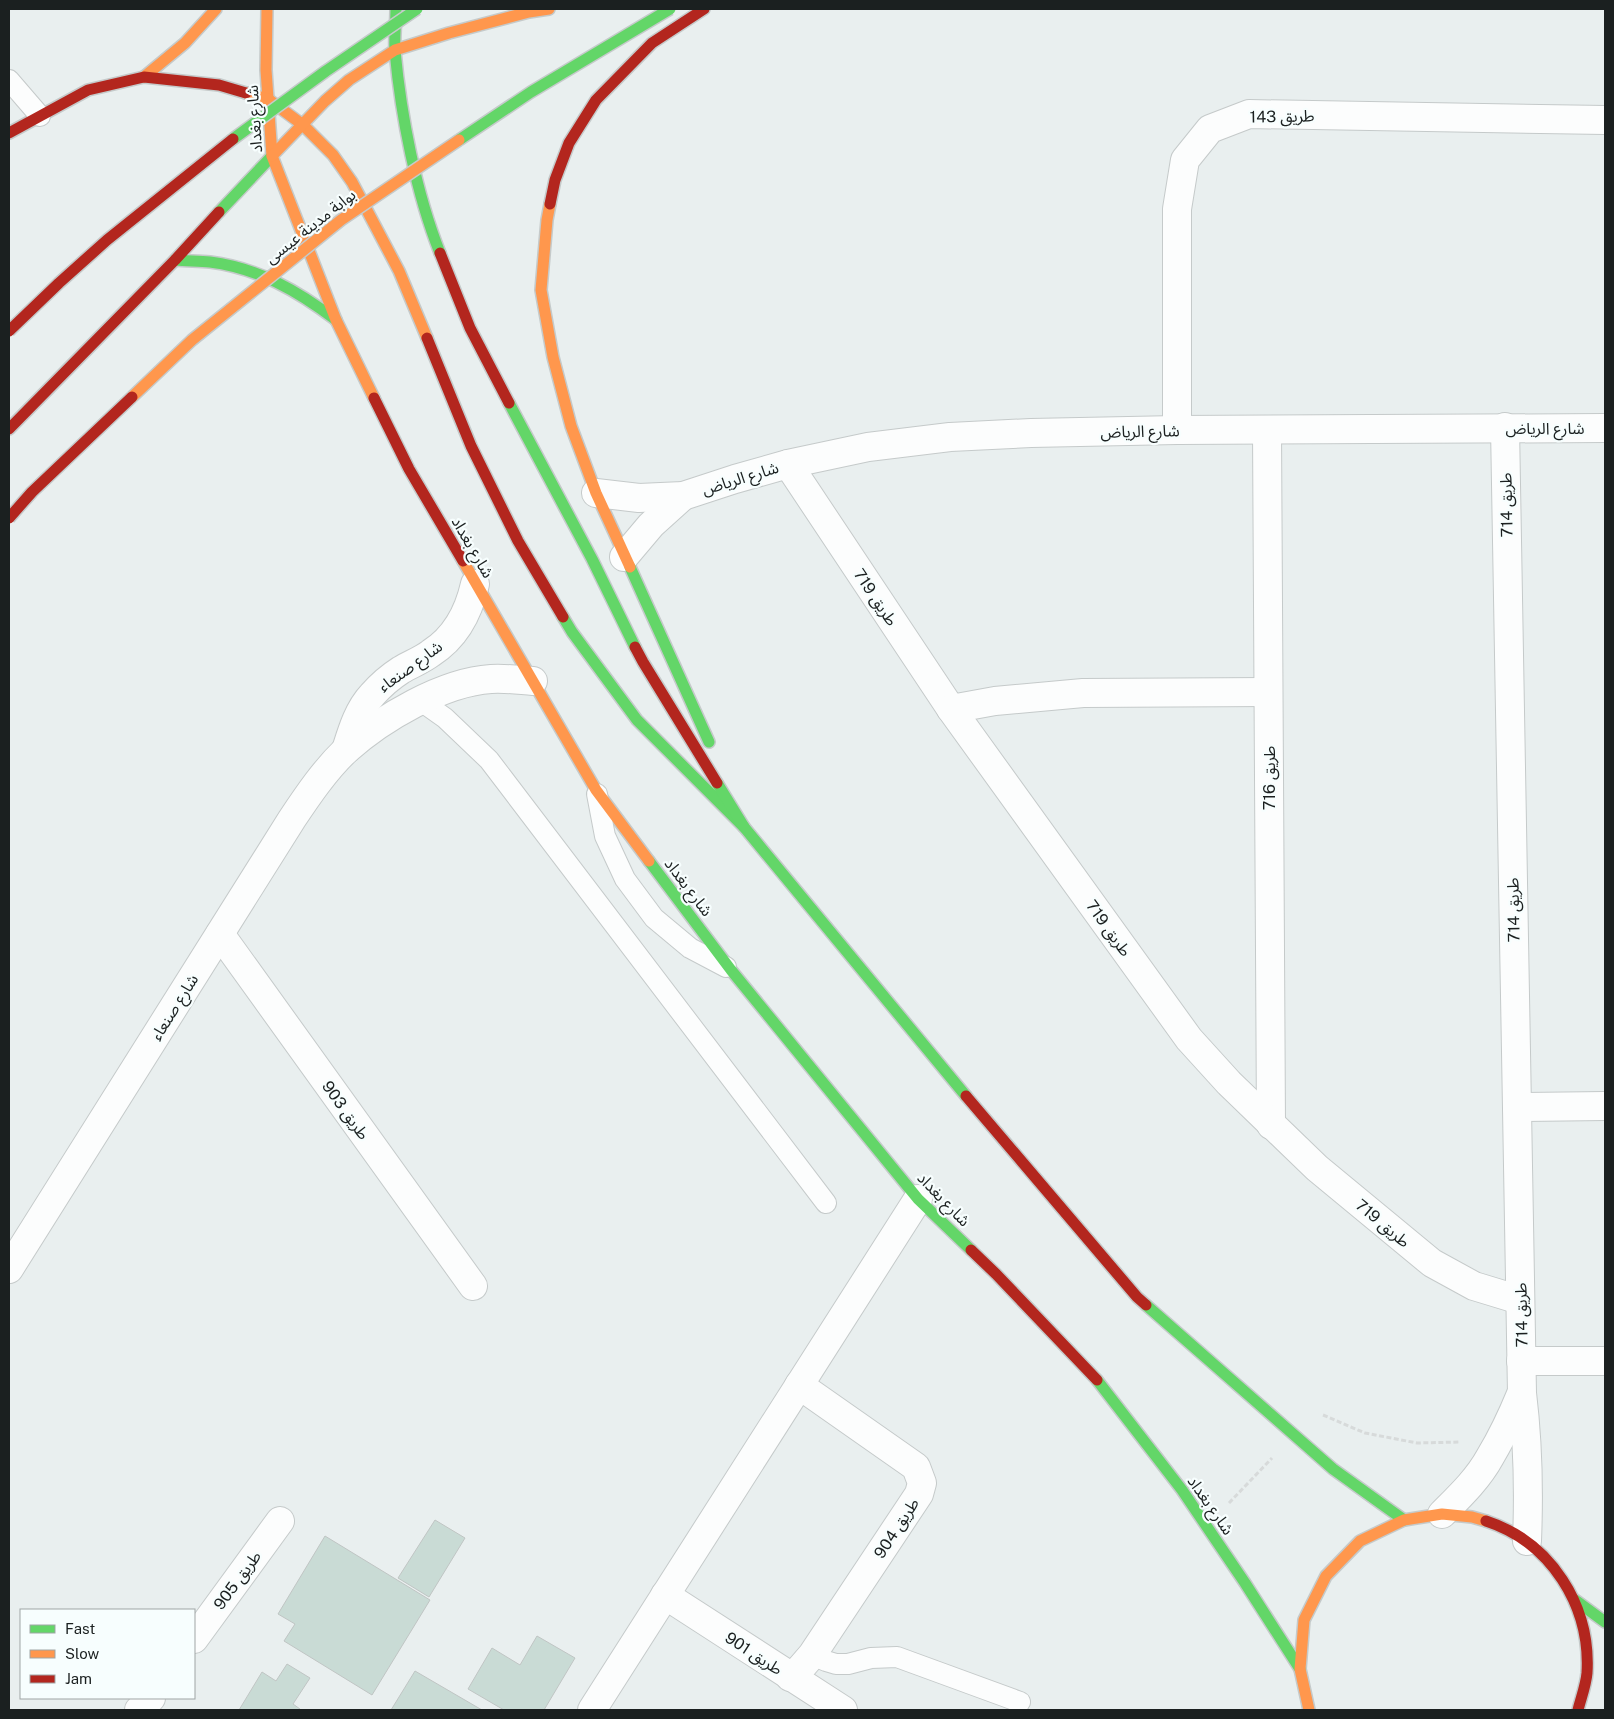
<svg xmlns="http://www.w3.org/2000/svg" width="1614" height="1719" font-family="'Public Sans','Noto Sans Arabic',sans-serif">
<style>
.building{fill:#c9dbd5;stroke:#c0c5c4}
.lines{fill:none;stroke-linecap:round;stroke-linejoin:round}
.lane-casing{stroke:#c5caca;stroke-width:22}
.street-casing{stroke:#c5caca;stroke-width:30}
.fast-casing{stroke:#c5caca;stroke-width:14}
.slow-casing{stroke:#c5caca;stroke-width:14}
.jam-casing{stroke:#c5caca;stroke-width:14}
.path{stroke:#d7dada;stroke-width:3;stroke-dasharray:5 2.5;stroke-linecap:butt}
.lane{stroke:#fcfdfd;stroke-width:20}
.street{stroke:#fcfdfd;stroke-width:28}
.fast{stroke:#63d668;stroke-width:11}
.slow{stroke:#ff974d;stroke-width:11}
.jam{stroke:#b3261e;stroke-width:11}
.fast-bridge-casing{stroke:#c5caca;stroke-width:14;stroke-linecap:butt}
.slow-bridge-casing{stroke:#c5caca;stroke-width:14;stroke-linecap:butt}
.jam-bridge-casing{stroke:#c5caca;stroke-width:14;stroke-linecap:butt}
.fast-bridge{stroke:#63d668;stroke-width:11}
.slow-bridge{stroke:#ff974d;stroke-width:11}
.jam-bridge{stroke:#b3261e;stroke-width:11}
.labels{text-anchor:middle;stroke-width:4.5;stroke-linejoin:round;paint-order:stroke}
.street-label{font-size:16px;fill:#1b2020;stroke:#f7fefe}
</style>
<rect width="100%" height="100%" fill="#e9efef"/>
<g class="building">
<polygon points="435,1520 465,1538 429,1597 398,1578"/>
<polygon points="325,1536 430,1600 372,1695 284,1641 295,1624 278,1614"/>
<polygon points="537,1636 575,1658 544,1710 504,1710 468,1689 492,1648 520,1665"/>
<polygon points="287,1664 310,1678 293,1704 300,1709 299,1710 239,1710 262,1672 276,1681"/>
<polygon points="415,1671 482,1710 391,1710"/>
</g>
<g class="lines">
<g class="lane-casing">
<g id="lane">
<polyline points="9,80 40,116"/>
<polyline points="421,701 445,718 489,760 826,1203"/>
<polyline points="597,794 605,836 625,879 654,918 690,948 726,967"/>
<polyline points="812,1655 826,1661 836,1664 848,1664 871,1658 897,1657 1020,1702"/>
</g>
</g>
<g class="street-casing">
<g id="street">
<path d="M 1505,427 L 1522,1393 C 1528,1442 1529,1491 1527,1541"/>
<polyline points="1177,430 1177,209 1185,160 1210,129 1249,114 1605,120"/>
<polyline points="1267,430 1271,1125"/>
<polyline points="788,464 951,709 1189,1039 1229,1083 1317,1168 1432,1263 1474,1286 1520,1300"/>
<polyline points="596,493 639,498 683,496 735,479 788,464 868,447 950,437 1031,433 1177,430 1605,428"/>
<polyline points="624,557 651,525 683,496"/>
<polyline points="951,709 995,701 1083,693 1268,692"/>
<path d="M 346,750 C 352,731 358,710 372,695 C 380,686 390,677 401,670 C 411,664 422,660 431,653 C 456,637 469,611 475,584"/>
<polyline points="220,934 473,1286"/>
<polyline points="1517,1107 1605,1106"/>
<path d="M 9,1269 L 292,819 C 308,795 325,770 346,750 C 382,718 443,682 491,679 C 505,678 519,680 533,681"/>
<polyline points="1521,1361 1605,1361"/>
<path d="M 1442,1514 C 1459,1497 1478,1479 1490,1457 C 1502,1437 1512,1416 1521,1394"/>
<polyline points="665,1595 843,1710"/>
<polyline points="194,1639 280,1521"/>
<polyline points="790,1677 799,1670 812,1655 919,1494 922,1483 916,1467 799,1385"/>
<polyline points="139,1710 151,1698"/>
<polyline points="592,1710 918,1199"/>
</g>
</g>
<g class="fast-casing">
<g id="fast">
<path d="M 396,9 C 396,23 394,37 395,51 C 401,116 416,193 440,253"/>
<polyline points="219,212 272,156"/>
<path d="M 175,260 C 187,261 198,261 210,262 C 258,268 298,291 336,320"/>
<polyline points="509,403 592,559 635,647"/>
<polyline points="630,567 709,742"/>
<polyline points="563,617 572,632 637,720 744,827"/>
<polyline points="717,783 744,827 966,1096"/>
<polyline points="649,861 731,970 918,1199 971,1250"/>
<polyline points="1146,1305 1333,1469 1404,1520"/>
<polyline points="1097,1380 1182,1490 1245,1583 1300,1669"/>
<polyline points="1575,1600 1605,1622"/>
</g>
</g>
<g class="slow-casing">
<g id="slow">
<polyline points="267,9 266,70 272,156 336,320 374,398"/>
<polyline points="144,77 185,43 216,9"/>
<polyline points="246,93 268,99 303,125 333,155 352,182 399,271 427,338"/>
<polyline points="272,156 325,101 349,80 395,50 449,33 529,12 549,9"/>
<polyline points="550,204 547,220 541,290 553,357 571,426 596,493 630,567"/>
<polyline points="463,561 596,790 649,861"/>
<polyline points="1309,1710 1300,1669 1304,1620 1326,1576 1360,1541 1404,1520 1442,1514 1472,1517 1486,1521"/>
</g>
</g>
<g class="jam-casing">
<g id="jam">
<polyline points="9,133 88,90 144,77 219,85 246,93"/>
<polyline points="550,204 555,180 569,143 596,100 652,43 704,9"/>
<polyline points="440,253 470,328 509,403"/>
<polyline points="427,338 471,446 518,541 563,617"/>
<polyline points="374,398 409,469 463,561"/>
<polyline points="9,429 175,260 219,212"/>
<polyline points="635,647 643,662 717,783"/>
<polyline points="966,1096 1137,1297 1146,1305"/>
<polyline points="971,1250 996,1274 1097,1380"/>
<path d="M 1486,1521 C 1551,1542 1591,1606 1587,1673 C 1586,1685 1581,1698 1578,1710"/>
</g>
</g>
<g class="path">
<polyline points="1323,1415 1365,1433 1417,1443 1460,1442"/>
<polyline points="1229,1503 1272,1458"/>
</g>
<use href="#lane" class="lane"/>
<use href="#street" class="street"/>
<use href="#fast" class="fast"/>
<use href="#slow" class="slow"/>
<use href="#jam" class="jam"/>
<g class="fast-bridge-casing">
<g id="fast-bridge">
<polyline points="233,139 326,71 417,9"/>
<polyline points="459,140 531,92 670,9"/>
</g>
</g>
<g class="slow-bridge-casing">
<polyline id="slow-bridge" points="132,397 192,340 341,220 459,140"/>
</g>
<g class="jam-bridge-casing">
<g id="jam-bridge">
<polyline points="9,331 59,283 107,240 233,139"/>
<polyline points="9,518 32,492 132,397"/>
</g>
</g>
<use href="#fast-bridge" class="fast-bridge"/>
<use href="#slow-bridge" class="slow-bridge"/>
<use href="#jam-bridge" class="jam-bridge"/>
</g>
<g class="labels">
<g class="street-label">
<text transform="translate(1282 116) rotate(-1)" y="6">طريق 143</text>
<text transform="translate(254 119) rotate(-94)" y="6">شارع بغداد</text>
<text transform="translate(310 226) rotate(-38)" y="6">بوابة مدينة عيسى</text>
<text x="1545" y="434">شارع الرياض</text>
<text transform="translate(1140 431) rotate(-1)" y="6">شارع الرياض</text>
<text transform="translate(740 478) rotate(-17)" y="6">شارع الرياض</text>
<text transform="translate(1506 505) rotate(-91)" y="6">طريق 714</text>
<text transform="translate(473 547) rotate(60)" y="6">شارع بغداد</text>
<text transform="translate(876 597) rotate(56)" y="6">طريق 719</text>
<text transform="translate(410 666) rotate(-36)" y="6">شارع صنعاء</text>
<text transform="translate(1269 778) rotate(-90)" y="6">طريق 716</text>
<text transform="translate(689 887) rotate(53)" y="6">شارع بغداد</text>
<text transform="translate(1513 910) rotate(-91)" y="6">طريق 714</text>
<text transform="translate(1109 928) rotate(54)" y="6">طريق 719</text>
<text transform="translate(174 1007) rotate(-58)" y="6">شارع صنعاء</text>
<text transform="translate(346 1110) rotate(54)" y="6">طريق 903</text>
<text transform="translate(944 1199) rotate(46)" y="6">شارع بغداد</text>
<text transform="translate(1383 1223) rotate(40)" y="6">طريق 719</text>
<text transform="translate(1521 1315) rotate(-91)" y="6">طريق 714</text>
<text transform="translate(1211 1505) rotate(55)" y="6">شارع بغداد</text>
<text transform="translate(896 1528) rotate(-57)" y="6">طريق 904</text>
<text transform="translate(237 1580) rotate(-54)" y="6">طريق 905</text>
<text transform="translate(754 1653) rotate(33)" y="6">طريق 901</text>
</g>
</g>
<rect width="1614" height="1719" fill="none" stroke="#1b2020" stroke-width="20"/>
<rect x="20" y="1609" width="175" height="90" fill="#f7fefe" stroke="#9fa5a5"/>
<rect x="30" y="1625" width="25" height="8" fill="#63d668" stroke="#9fa5a5"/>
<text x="65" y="1634" font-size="15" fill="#1b2020">Fast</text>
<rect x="30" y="1650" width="25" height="8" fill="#ff974d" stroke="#9fa5a5"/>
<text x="65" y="1659" font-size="15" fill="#1b2020">Slow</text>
<rect x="30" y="1675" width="25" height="8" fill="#b3261e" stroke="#9fa5a5"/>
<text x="65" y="1684" font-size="15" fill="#1b2020">Jam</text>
</svg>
